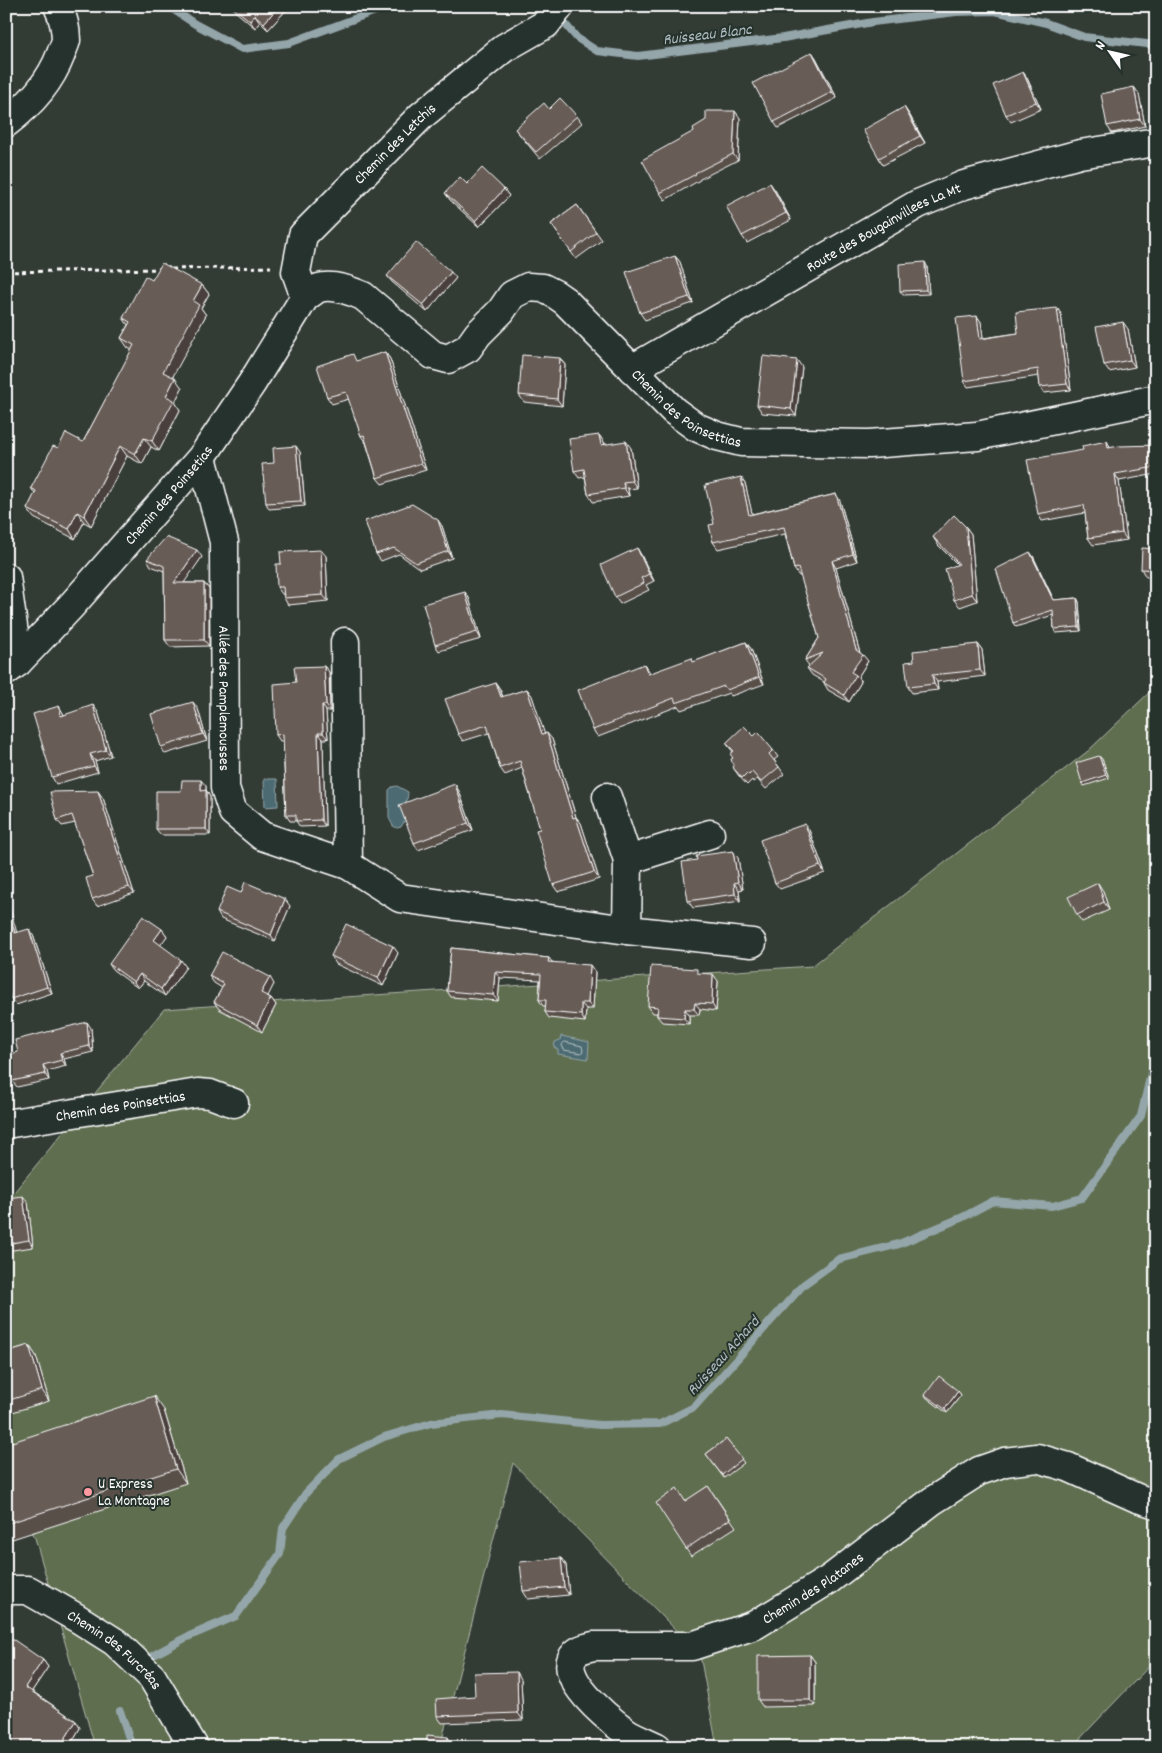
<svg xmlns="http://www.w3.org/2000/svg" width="1162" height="1753" font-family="Dekko,sans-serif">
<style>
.green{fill:#5f6e50;stroke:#afb6a8}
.water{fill:#4c6b72;stroke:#94a6aa}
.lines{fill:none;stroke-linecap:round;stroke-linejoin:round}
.shore{stroke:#b7c4c7;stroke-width:1}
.stream{stroke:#94a6aa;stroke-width:8}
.minor-casing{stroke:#fff;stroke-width:31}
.path{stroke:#fff;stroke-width:3;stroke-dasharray:4 4;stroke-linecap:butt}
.minor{stroke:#26332d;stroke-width:28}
.wall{fill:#594f4a;stroke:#fff}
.shaded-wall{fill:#49403c;stroke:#fff}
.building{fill:#685c56;stroke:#fff}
.poi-dot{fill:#ff9aa2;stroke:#26332d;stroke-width:2}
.labels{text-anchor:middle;stroke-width:4;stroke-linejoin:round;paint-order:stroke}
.street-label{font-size:15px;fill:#fff;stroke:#26332d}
.poi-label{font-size:15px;fill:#fff;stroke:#26332d;text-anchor:start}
.water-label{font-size:16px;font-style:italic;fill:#aebcc0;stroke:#26332d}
</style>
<rect width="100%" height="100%" fill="#333b35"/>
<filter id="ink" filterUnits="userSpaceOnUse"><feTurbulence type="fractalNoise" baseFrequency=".02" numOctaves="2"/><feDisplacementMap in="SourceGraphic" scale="10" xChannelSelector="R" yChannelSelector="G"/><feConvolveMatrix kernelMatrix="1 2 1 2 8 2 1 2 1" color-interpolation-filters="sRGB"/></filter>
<g filter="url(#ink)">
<polygon class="green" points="1156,686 1156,1659 1072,1747 717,1747 700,1655 513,1463 440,1747 95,1747 35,1538 6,1497 6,1202 164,1009 812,966 1088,751"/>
<g class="water">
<polygon points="264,779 277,779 278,806 265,807"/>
<path d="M 397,786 L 408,792 C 408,803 400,808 405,820 L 401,827 L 397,828 L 393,826 L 389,818 L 389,790 L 392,787 Z"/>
<polygon points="561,1036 589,1042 588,1059 558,1054 558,1050 554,1047 555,1042 560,1040"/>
</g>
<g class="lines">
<polygon class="shore" points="565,1042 582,1046 583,1051 581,1053 564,1050 562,1045"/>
<g class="stream">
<polyline points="168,6 195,24 242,49 289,43 389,6"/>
<polyline points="559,17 577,38 597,51 638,56 783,38 873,22 956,12 995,11 1046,23 1084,37 1156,45"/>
<polyline points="152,1656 185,1638 236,1616 280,1554 283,1528 306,1493 339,1459 384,1437 431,1423 502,1415 600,1425 660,1424 694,1407 803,1285 839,1259 899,1244 963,1217 993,1201 1052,1206 1082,1198 1141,1116 1153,1065 1156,1036"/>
<polyline points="120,1711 132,1747"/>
</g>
<g class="minor-casing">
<g id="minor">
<path d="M 6,123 C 30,105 50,83 61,54 C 62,50 65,45 66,40 C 66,27 63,17 58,6"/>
<path id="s1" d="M 305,297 L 296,272 L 303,235 L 421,116 L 504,48 L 546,24 L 560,6"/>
<path id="s2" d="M 632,369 L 918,204 L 964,185 L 1080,154 L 1156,142"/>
<path id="s3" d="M 202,457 L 224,542 L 225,788 L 233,812 L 262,836 L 348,865 L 400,898 L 627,930 L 752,943"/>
<polyline points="6,577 18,662"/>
<polyline points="345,642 348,865"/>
<path id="s4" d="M 6,671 L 18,662 L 72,605 L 202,457 L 252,383 L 305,297 C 309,295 314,290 319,288 C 333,284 351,291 363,296 L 433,355 L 448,359 L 468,348 L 478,334 L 501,311 L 512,295 L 528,287 L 543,288 L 555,294 L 565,301 L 674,411 L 696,427 L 717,436 L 741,442 L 869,444 L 977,436 L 1156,399"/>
<polyline points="607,797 628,860 627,930"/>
<polyline points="628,860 710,834"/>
<path id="s5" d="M 6,1124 L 198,1093 L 210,1094 L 234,1103"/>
<path id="s6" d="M 6,1590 L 28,1590 L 77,1618 L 115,1642 L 152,1677 L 194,1747"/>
<path id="s7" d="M 657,1747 C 647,1742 635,1738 626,1732 C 610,1720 554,1676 575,1654 C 579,1649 587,1648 593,1646 L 692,1646 L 755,1625 L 830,1579 L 932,1501 L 979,1471 L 1005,1462 L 1037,1458 L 1068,1467 L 1137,1498 L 1156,1504"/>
</g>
</g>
<g class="path">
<polyline points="172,269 271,267"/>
<polyline points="6,272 161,269"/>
</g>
<use href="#minor" class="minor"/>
</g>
<g class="wall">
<polygon points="232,6 285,6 287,9 268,30 260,22 255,28 236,12"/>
<polygon points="322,6 351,6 350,10 324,9"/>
<polygon points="812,52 816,58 837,98 778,128 774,122"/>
<polygon points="1023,72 1027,78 1041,109 1011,122 1006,115"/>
<polygon points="1134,87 1139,94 1145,126 1112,133 1107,126"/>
<polygon points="549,109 577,116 582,123 540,159 515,129"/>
<polygon points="909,114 925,143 883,165 879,158"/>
<polygon points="740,118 738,160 700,179 700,180 665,200 660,193"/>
<polygon points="467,184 504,189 509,196 479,227 450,200 445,193"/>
<polygon points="775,190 791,220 747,243 742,236"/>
<polygon points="577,205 602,240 576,259 551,224"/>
<polygon points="675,256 680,262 693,303 645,320 640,313"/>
<polygon points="927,266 929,294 903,295 900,291"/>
<polygon points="387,276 456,278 427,312 392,282"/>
<polygon points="152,280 202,285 209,294 201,308 206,315 172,377 182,388 175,402 180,410 159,451 151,447 142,464 127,456 91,526 84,522 75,539 34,518 27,509 35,494 31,488 58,448 83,442 132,350 128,348 121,338 128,325 123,318"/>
<polygon points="1057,308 1061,314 1071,390 1044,393 1040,387 1039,376 968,387 964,381 977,316 981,322 983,338 1018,333"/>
<polygon points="1128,329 1135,367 1109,372 1104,365"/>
<polygon points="385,352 390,359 426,470 382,484 377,478 366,443 361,436 349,399 332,404 327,397 358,361"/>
<polygon points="560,358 565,365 562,406 524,402 519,395"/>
<polygon points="802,367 796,416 762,413 757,405"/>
<polygon points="599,435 604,442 605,444 631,448 637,488 628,489 629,496 593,502 588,494 585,477 579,478 574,471"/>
<polygon points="1156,445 1156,474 1119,481 1127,540 1093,545 1088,538 1085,513 1042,521 1038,514 1111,448"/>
<polygon points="300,452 305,506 269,509 266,503 274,463"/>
<polygon points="741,477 745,483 752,514 836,494 840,501 857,561 836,568 860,653 868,661 858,677 861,682 849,702 828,690 824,683 824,682 812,675 807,668 809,666 805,660 819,638 801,576 799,576 794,569 785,534 718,549 713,542 714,524"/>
<polygon points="442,526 452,558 420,569 399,554 381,561 376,554"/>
<polygon points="966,527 971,534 977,601 960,607 954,600 957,564 938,545 933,537"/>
<polygon points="637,548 641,555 654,581 646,585 649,590 620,604 615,597"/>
<polygon points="1156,549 1156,577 1146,577 1141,569"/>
<polygon points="326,556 328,601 288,605 284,598 283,594 282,594 277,587"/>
<polygon points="1033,556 1054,600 1077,598 1079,602 1081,631 1056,633 1054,629 1053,615 1016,627 1013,623"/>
<polygon points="202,557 183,583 204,583 209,589 209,646 170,647 165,640 164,571 151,566 147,559"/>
<polygon points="465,592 469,598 481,639 439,651 435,645"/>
<polygon points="746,642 751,649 764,684 731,696 729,693 681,710 678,706 598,737 593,730 644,664 650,673 694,662"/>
<polygon points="978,644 982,650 985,676 937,682 938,690 912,693 908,687 914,661"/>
<polygon points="324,666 329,672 330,711 326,711 328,739 323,739 325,826 300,827 296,821 290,821 286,815 283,741 280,741 276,735 296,682"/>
<polygon points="500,689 503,697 527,689 532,696 544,734 552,739 576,817 581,823 599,879 558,892 553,885 540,829 522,768 505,775 500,768 489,733 463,741 458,734"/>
<polygon points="59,706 64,715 98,712 111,756 95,761 98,772 56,784 52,777"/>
<polygon points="198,709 207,741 165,754 161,747"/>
<polygon points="754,736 773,750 778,757 774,760 784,774 766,789 757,779 753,782 752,780 747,785 739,776 734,769 733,758 733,752 726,743"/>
<polygon points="1102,759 1109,778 1084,786 1082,783"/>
<polygon points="206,786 206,790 210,797 210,835 161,835 156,829 181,791"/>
<polygon points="459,791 473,830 418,850 414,843"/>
<polygon points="103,798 134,893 97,906 92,899 93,876 75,823 62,826 57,820"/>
<polygon points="809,830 825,873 780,889 775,883"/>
<polygon points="738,858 743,889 739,890 740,901 693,908 688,901"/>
<polygon points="1103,891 1109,910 1082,922 1077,915"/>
<polygon points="241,893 290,906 275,941 221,919 217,912"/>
<polygon points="162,929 167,936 160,945 186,967 165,996 144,981 138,988 113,970 109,964"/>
<polygon points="17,932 33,935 52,993 16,1005 11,999"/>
<polygon points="451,948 549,958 552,962 595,972 593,1009 586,1009 585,1022 549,1018 545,1012 546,1006 543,1006 539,1000 540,980 500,978 498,1001 451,997 447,991"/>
<polygon points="398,953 383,986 336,964 331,956"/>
<polygon points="701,974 718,981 716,1011 700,1009 699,1015 689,1015 689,1024 662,1022 657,1016 657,1013 653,1013 648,1006"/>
<polygon points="209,976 274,984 267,996 271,998 276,1005 262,1032 219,1009 214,1002 222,988 214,983"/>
<polygon points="91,1028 93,1052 64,1059 66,1066 47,1071 49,1080 17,1087 12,1081 18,1052"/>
<polygon points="6,1198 28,1202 33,1247 6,1251"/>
<polygon points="29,1345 36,1356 49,1401 6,1414 6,1352"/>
<polygon points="958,1391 961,1395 947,1413 927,1398 925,1395"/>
<polygon points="164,1410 186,1483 6,1541 6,1444"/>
<polygon points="726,1439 744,1463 724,1478 706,1454"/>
<polygon points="708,1486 736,1527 691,1556 686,1549 686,1501"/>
<polygon points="561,1558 566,1565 569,1595 528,1599 523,1591"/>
<polygon points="6,1640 43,1660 48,1667 32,1691 76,1721 80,1728 69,1747 6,1747 9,1707 6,1705"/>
<polygon points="810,1655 815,1662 815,1706 763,1707 758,1700"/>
<polygon points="521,1679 523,1720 442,1723 437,1716 475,1696"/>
</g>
<g class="shaded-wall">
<polygon points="279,6 285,6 287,9 268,30 264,23"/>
<polygon points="255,15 260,22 255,28 250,21"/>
<polygon points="812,52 816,58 837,98 832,92"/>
<polygon points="1023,72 1027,78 1041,109 1036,102"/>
<polygon points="1134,87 1139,94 1145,126 1140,119"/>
<polygon points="904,107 909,114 925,143 920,136"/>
<polygon points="735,111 740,118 738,160 733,154"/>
<polygon points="770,183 775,190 791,220 786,213"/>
<polygon points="504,189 509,196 479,227 475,221"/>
<polygon points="675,256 680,262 693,303 689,297"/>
<polygon points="925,262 927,266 929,294 926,290"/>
<polygon points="451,272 456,278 427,312 423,305"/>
<polygon points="202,285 209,294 201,308 206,315 170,382 163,372 193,301"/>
<polygon points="1057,308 1061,314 1071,390 1067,384"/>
<polygon points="977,316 981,322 984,345 980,339"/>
<polygon points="1123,322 1128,329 1135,367 1130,360"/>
<polygon points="385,352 390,359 426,470 421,463"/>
<polygon points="560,358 565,365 562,406 557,399"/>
<polygon points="797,360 802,367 796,416 791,409"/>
<polygon points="175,378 182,388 175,402 180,410 159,451 152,441 166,396"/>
<polygon points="599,435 604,442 606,452 601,445"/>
<polygon points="144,438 151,447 142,464 135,454"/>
<polygon points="626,441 631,448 637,488 632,481"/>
<polygon points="1107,441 1111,448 1108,448"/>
<polygon points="120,446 127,456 91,526 84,516"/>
<polygon points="296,446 300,452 305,506 301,501"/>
<polygon points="1115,474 1119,481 1127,540 1122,533"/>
<polygon points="741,477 745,483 754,522 749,515"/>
<polygon points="623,482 628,489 629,496 624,488"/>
<polygon points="836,494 840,501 857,561 853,554"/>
<polygon points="77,512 84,522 75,539 69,529"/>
<polygon points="438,520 442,526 452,558 448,551"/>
<polygon points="966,527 971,534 977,601 972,594"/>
<polygon points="637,548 641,555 654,581 649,574"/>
<polygon points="197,550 202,557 179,590 174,583"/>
<polygon points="321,550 326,556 328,601 323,595"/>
<polygon points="1030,552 1033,556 1055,604 1053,600"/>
<polygon points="832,561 836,568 861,657 863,655 868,661 858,677 861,682 849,702 844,695 856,650"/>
<polygon points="204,583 209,589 209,646 204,640"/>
<polygon points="465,592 469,598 481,639 477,632"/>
<polygon points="1077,598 1079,602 1081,631 1079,627"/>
<polygon points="746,642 751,649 764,684 759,677"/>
<polygon points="978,644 982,650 985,676 980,670"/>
<polygon points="644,664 649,671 653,681 648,674"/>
<polygon points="324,666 329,672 330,711 326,705"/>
<polygon points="932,675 937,682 938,690 934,684"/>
<polygon points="496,683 500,689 505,704 501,697"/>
<polygon points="527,689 532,696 547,741 542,734"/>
<polygon points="193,702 198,709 207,741 203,734"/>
<polygon points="93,705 98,712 111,756 106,750"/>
<polygon points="322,705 326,711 328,739 323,733"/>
<polygon points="59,706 63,713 66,722 61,716"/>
<polygon points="318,733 323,739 325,826 321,820"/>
<polygon points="547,733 552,739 578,824 573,818"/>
<polygon points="90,754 95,761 98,772 94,766"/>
<polygon points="1099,756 1102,759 1109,778 1106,775"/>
<polygon points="201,780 206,786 206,797 201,791"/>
<polygon points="455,784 459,791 473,830 468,823"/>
<polygon points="206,790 210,797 210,835 206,829"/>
<polygon points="98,791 103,798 134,893 129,887"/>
<polygon points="576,817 581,823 599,879 594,872"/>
<polygon points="805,824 809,830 825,873 820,866"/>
<polygon points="733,851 738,858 743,889 738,882"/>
<polygon points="734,883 739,890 740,901 735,894"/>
<polygon points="1098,883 1103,891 1109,910 1104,902"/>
<polygon points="6,895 19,940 15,933 6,905"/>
<polygon points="285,899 290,906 275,941 271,935"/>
<polygon points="29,929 33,935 52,993 47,987"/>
<polygon points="162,929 167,936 159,947 154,940"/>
<polygon points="393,946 398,953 383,986 378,978"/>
<polygon points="181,960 186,967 165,996 161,989"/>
<polygon points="590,965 595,972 593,1009 588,1003"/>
<polygon points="495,972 500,978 498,1001 493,995"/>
<polygon points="140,974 144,981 138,988 134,982"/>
<polygon points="713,974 718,981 716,1011 712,1004"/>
<polygon points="270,977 274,984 266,1000 261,993"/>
<polygon points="271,998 276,1005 262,1032 257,1025"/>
<polygon points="581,1003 586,1009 585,1022 581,1015"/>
<polygon points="695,1003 700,1009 699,1015 694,1009"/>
<polygon points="685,1009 689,1015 689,1024 684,1018"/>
<polygon points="87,1022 91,1028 93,1052 89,1046"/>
<polygon points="60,1053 64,1059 66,1066 62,1060"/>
<polygon points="43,1065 47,1071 49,1080 45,1074"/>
<polygon points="23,1196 28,1202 33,1247 29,1240"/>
<polygon points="29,1345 36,1356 49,1401 42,1390"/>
<polygon points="958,1391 961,1395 947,1413 945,1409"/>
<polygon points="154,1396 164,1410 186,1483 176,1469"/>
<polygon points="561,1558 566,1565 569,1595 564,1587"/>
<polygon points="810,1655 815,1662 815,1706 810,1700"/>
<polygon points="43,1660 48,1667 30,1694 25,1687"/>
<polygon points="517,1672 521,1679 523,1720 518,1713"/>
<polygon points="76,1721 80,1728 69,1747 60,1747"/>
<polygon points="448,1737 452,1744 452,1747 447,1747"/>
</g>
<g class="building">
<polygon points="232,6 279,6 264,23 255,15 250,21"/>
<polygon points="812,52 832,92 774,122 753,83"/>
<polygon points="1023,72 1036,102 1006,115 993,85"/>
<polygon points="1134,87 1140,119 1107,126 1101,94"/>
<polygon points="560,98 577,116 536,152 515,129 544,103 549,109"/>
<polygon points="904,107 920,136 879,158 863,130"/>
<polygon points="706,111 735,111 733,154 695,173 696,174 660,193 642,160 694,131 693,128 706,120"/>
<polygon points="482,168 504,189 475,221 445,193 460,177 467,184"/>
<polygon points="770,183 786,213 742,236 726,206"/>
<polygon points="577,205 596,232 571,252 551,224"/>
<polygon points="416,242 451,272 423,305 387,276"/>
<polygon points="675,256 689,297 640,313 626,272"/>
<polygon points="925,262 926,290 900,291 899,264"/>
<polygon points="162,263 202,285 193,301 199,305 163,372 175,378 166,396 174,400 152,441 144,438 135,454 120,446 84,516 77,512 69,529 27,509 36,491 31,488 53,446 58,448 66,433 83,442 134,345 121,338 130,322 123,318 145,276 152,280"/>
<polygon points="1057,308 1067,384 1040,387 1038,369 964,381 956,318 977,316 980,339 1018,333 1016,312"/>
<polygon points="1123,322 1130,360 1104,365 1096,327"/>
<polygon points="385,352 421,463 377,478 364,435 361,436 346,392 327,397 317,366 353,354 356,361"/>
<polygon points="522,355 560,358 557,399 519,395"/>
<polygon points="763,356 797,360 791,409 757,405"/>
<polygon points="599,435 601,445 626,441 632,481 623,482 624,488 588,494 584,469 574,471 569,439"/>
<polygon points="1107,441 1108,448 1119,446 1156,445 1156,467 1115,474 1122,533 1088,538 1084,505 1038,514 1027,460 1083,450 1082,446"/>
<polygon points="296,446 301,501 266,503 262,464 274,463 273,448"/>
<polygon points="741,477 749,515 836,494 853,554 832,561 856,650 863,655 851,672 856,675 844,695 824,683 826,679 807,668 823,653 805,660 819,638 798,568 794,569 784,527 713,542 709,525 714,524 705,485"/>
<polygon points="412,504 438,520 448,551 416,563 394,548 376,554 365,521"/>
<polygon points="954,515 966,527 972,594 954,600 945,569 959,564 933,537"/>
<polygon points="166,537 197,550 174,583 204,583 204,640 165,640 164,566 147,559"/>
<polygon points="637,548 649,574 641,578 644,583 615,597 601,565"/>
<polygon points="1142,548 1156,549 1156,570 1141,569"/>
<polygon points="321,550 323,595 284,598 283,587 277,587 276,564 281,564 280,552"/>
<polygon points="1030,552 1053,600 1077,598 1079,627 1054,629 1053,610 1013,623 996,569"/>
<polygon points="465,592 477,632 435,645 423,604"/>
<polygon points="746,642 759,677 727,690 724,686 676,703 674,698 593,730 578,690 644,664 648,674 692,658 693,662"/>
<polygon points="978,644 980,670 932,675 934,684 908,687 905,662 914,661 913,651"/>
<polygon points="324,666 326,705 322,705 323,733 318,733 321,820 296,821 296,815 286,815 283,734 276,735 274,684 296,682 294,667"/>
<polygon points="496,683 501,697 527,689 542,734 547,733 573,818 576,817 594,872 553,885 536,830 540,829 520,761 500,768 487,725 458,734 445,699"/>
<polygon points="193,702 203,734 161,747 151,714"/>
<polygon points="93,705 106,750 90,754 94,766 52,777 33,714 59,706 61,716"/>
<polygon points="744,726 754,736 758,732 773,750 769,754 779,767 761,782 752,772 749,775 747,773 742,778 734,769 731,759 733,758 730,754 734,751 726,743"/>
<polygon points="1099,756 1106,775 1082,783 1076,763"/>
<polygon points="182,780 201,780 201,791 206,790 206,829 156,829 156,791 181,791"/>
<polygon points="455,784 468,823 414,843 399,805"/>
<polygon points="98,791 129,887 92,899 86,878 93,876 72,815 57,820 50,792"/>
<polygon points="805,824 820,866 775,883 760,840"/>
<polygon points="733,851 738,882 734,883 735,894 688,901 682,862 697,860 696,856"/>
<polygon points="245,882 285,899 271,935 217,912 227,887 241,893"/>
<polygon points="1098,883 1104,902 1077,915 1068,897"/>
<polygon points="6,905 15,933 29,929 47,987 11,999 6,983"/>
<polygon points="143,916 162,929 154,940 181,960 161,989 140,974 134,982 109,964"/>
<polygon points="346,924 393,946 378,978 331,956"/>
<polygon points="451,948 549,958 548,962 590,965 588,1003 581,1003 581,1015 545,1012 546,1000 539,1000 541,974 495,972 493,995 447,991"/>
<polygon points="222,952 270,977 261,993 271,998 257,1025 214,1002 224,984 209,976"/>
<polygon points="651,966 697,969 697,973 713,974 712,1004 695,1003 694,1009 685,1009 684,1018 657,1016 658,1007 648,1006"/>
<polygon points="87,1022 89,1046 60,1053 62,1060 43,1065 45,1074 12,1081 7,1055 18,1052 15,1040"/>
<polygon points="23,1196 29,1240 6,1244 6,1198"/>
<polygon points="29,1345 42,1390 6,1401 6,1352"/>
<polygon points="939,1376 958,1391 945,1409 925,1395"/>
<polygon points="154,1396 176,1469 6,1524 6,1444"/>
<polygon points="726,1439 742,1459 722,1475 706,1454"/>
<polygon points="708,1486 730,1519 686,1549 656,1503 677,1488 685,1501"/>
<polygon points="561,1558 564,1587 523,1591 520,1562"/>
<polygon points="6,1640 14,1640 43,1660 25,1687 76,1721 60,1747 6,1747 6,1712 11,1705 6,1701"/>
<polygon points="810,1655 810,1700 758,1700 758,1656"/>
<polygon points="517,1672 518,1713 437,1716 436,1699 475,1696 474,1673"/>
<polygon points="427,1735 448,1737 447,1747 427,1747"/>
</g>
</g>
<circle class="poi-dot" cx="88" cy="1492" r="5"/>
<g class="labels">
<g class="street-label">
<text dy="5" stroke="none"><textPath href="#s1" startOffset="194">Chemin des Letchis</textPath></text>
<text dy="5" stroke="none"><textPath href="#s2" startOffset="289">Route des Bougainvillees La Mt</textPath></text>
<text dy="5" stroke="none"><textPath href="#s4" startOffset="965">Chemin des Poinsettias</textPath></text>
<text dy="5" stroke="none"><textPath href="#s4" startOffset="240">Chemin des Poinsetias</textPath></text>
<text dy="5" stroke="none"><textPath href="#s3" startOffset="244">Allée des Pamplemousses</textPath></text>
<text dy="5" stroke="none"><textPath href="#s5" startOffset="116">Chemin des Poinsettias</textPath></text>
<text dy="5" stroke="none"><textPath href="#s7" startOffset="390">Chemin des Platanes</textPath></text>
<text dy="5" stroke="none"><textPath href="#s6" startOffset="128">Chemin des Furcréas</textPath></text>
</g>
<g class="poi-label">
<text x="98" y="1488">U Express<tspan x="98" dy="17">La Montagne</tspan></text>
</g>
<g class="water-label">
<text transform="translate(707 33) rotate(-7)" y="6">Ruisseau Blanc</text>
<text transform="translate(722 1355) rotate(-48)" y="6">Ruisseau Achard</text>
</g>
</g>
<rect width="1162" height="1753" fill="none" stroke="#26332d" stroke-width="25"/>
<rect x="12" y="12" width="1137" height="1728" fill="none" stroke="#fff" stroke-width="2" filter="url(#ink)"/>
<g transform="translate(1110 52) rotate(304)" stroke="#26332d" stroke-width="4" paint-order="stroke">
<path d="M0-4L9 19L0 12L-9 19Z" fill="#ffffff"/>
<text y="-8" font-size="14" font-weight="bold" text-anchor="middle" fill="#ffffff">N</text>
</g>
</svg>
